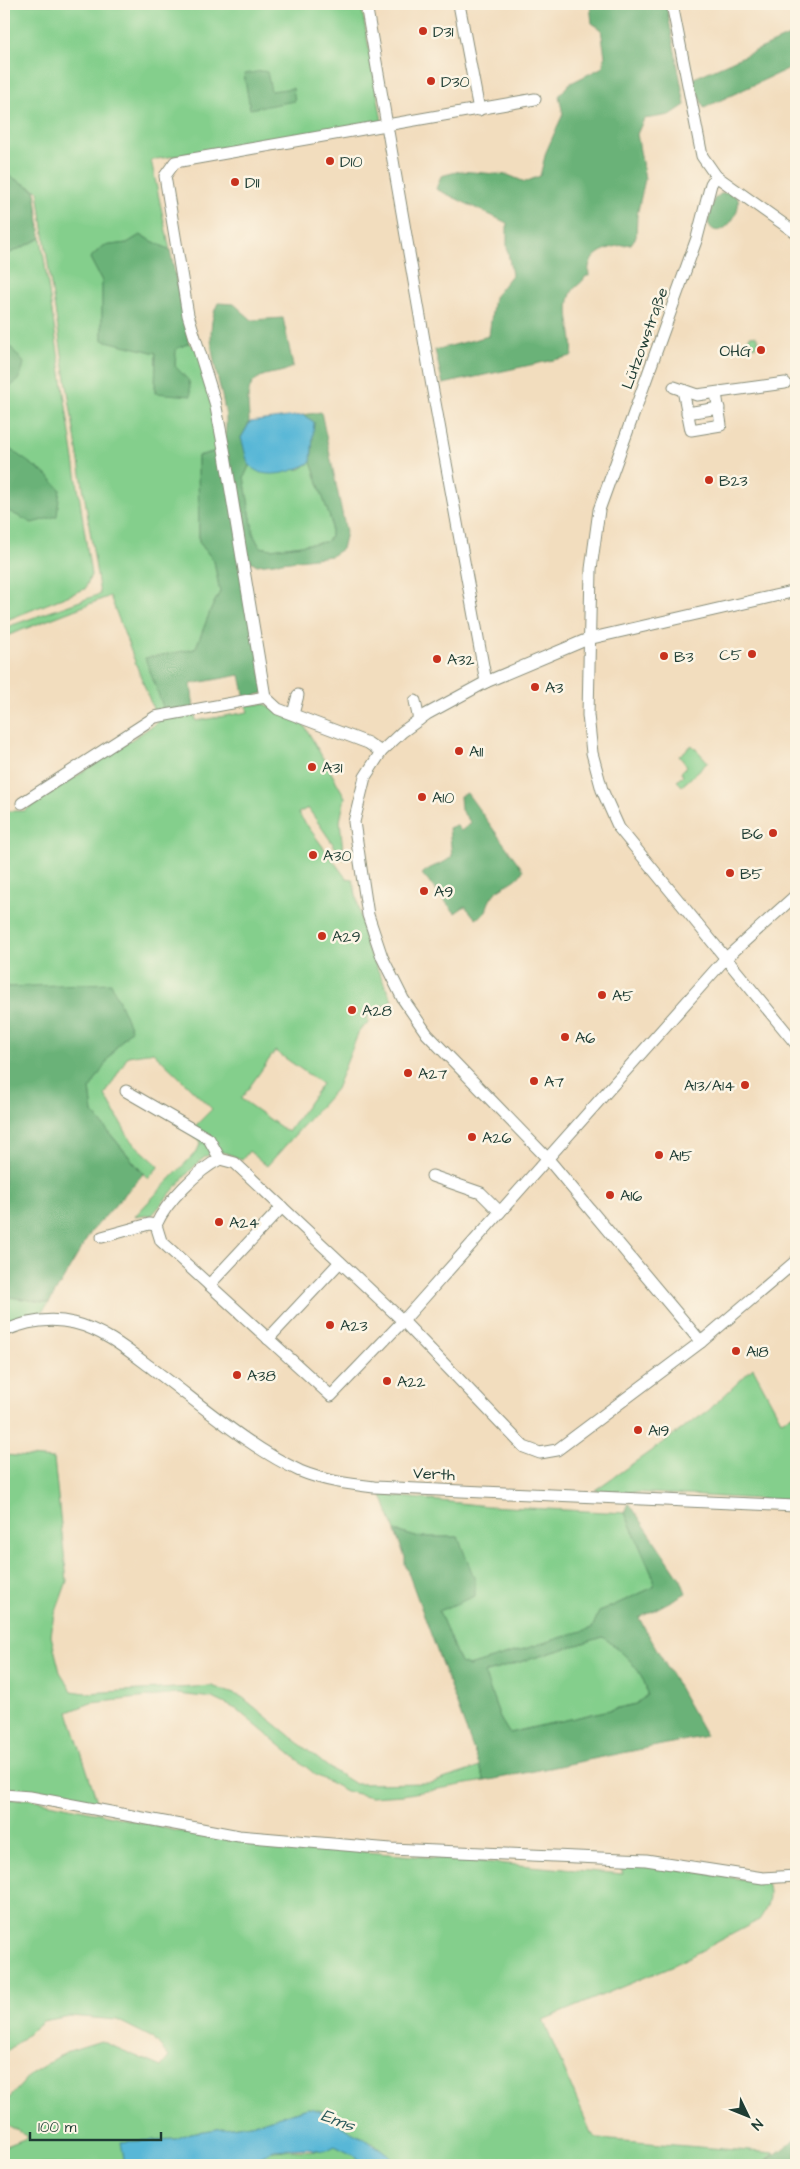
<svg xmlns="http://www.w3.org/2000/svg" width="800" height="2169" font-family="'Architects Daughter',sans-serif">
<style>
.green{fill:#84cf8c;stroke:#528660;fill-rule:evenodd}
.forest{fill:#6bb278;stroke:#457856;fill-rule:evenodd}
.water{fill:#58b7d7;stroke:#3c7a86}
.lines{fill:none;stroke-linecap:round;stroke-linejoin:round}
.minor-casing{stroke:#888d79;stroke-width:13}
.minor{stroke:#fff;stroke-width:11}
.poi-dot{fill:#c8321e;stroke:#fcf5e5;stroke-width:2}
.labels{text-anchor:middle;stroke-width:5;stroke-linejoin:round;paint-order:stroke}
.poi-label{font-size:16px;fill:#1f3d34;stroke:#fcf5e5;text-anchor:start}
.street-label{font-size:16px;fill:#1f3d34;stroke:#fcf5e5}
.water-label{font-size:18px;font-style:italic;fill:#2d5c5d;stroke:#fcf5e5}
</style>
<rect width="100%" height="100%" fill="#fcf5e5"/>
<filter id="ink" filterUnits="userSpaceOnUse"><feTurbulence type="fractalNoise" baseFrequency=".02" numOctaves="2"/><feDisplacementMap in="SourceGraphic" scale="10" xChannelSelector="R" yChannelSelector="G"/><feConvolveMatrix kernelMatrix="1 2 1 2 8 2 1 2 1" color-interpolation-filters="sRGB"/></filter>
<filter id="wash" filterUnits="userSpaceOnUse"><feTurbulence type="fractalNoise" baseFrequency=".0096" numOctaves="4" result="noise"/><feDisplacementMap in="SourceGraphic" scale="20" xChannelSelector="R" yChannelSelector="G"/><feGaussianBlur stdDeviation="1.12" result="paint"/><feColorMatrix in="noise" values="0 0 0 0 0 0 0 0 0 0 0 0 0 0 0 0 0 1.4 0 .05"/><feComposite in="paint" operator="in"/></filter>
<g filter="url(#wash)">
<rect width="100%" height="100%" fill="#f2ddbe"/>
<g class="green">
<path d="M 4,4 L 361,4 L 382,121 L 151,160 L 170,250 L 140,235 L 127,243 L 103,246 L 90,258 L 102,281 L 102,339 L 156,353 L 155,392 L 175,366 L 176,349 L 189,343 L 200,353 L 224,449 L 198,456 L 199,542 L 214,561 L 220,592 C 209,610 204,630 195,649 L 184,651 L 196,721 L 248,712 L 246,705 L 265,704 L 303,723 L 345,797 L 340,821 L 344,860 L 308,808 L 298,813 L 346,878 L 353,879 L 366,945 L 392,1000 L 366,1018 L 369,1023 L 360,1029 L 336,1089 L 267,1166 L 249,1151 L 242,1160 C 233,1156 222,1149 212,1153 C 197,1158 165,1201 152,1215 L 134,1217 L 197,1151 L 201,1142 L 189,1132 L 212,1109 L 153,1052 L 128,1056 L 105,1095 L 131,1141 L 159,1166 L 148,1179 L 93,1113 L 90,1089 L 114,1050 L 131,1029 L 4,985 L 4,811 L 24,811 L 158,722 L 110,596 L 4,637 L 4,628 L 100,594 L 50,278 L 38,191 L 11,177 L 4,170 ZM 275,1051 L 322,1084 L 288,1132 L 241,1099 Z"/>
<polygon points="41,238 91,575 85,589 4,621 4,256"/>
<circle cx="753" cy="341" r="5.5"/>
<polygon points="311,462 331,521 331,537 325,542 271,549 260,547 254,536 244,477 250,464 260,472 300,469"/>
<polygon points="692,745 708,762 682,786 677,781 683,775 681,772 687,766 679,756"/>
<polygon points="4,1296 49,1303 41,1313 4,1325"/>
<polygon points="753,1368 781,1420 796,1413 796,1501 595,1490 708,1411"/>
<polygon points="4,1455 54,1459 67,1581 53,1620 51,1636 60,1672 72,1691 86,1693 212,1686 242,1697 328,1767 355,1784 431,1783 480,1767 485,1781 403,1795 371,1797 346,1791 316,1775 236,1709 213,1698 178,1694 91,1703 68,1712 98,1804 29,1792 4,1792"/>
<polygon points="382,1495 488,1506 625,1513 654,1579 654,1587 599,1612 593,1628 469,1666 460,1664 439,1611 459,1537 416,1537 395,1531"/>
<path d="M 603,1637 C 621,1651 646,1671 647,1695 L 636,1704 L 509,1733 L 501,1720 L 484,1673 Z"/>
<path d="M 4,1799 L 30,1799 L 99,1813 L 177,1831 L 250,1842 L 623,1874 L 619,1863 L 644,1864 L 767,1883 C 772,1897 767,1909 759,1920 L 672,1966 L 543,2020 L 591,2133 L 598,2139 L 775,2153 L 761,2165 L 399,2165 L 374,2143 L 350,2132 L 323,2111 L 308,2108 L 258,2123 L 190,2133 L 176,2139 L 122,2142 L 125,2163 L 145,2165 L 36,2165 L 22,2163 L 4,2165 L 4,2147 L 29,2137 L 4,2123 L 4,2104 L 32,2073 L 66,2052 L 101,2041 L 161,2067 L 169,2057 L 153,2038 L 117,2020 L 70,2016 L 43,2021 L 4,2054 Z"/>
<path d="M 335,2146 L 351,2154 L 366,2165 L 245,2165 C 269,2139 308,2158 335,2146 Z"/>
</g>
<g class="forest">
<path d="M 590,4 L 666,4 L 685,105 L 670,115 L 644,119 L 637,134 L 645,179 L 637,215 L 636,237 L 631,244 C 613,246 585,251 589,276 L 586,276 C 582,284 574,286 571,294 C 563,312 575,337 572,356 L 443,384 L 435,350 L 489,336 L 494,297 L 512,275 L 507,247 L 507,223 L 436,189 L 441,176 L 460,171 L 508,175 L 525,182 L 540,176 L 546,152 L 563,114 L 559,96 L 569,84 L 603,67 L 605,56 L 601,29 L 592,23 Z"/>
<polygon points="796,33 796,65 704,108 692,79"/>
<polygon points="263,71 267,72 271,91 293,88 295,101 250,109 244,74"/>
<polygon points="4,170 11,177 35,190 41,238 4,256"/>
<path d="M 722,193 L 729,193 L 738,198 C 742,217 716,245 708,222 L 714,199 Z"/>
<polygon points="140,235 170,250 189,343 176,349 175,366 189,381 191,396 155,393 156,353 102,340 102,281 90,258 103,246 127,243"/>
<path d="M 218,303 L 234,304 L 252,320 L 283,318 L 293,366 C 282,375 268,371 257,379 C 244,388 249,407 249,420 C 249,425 244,432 241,438 L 250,464 L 244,477 L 254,536 L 260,547 L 271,549 L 325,542 L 331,537 L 331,521 L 311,462 L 314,422 L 303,415 L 321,412 L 346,532 L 342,549 L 331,556 L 257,565 L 244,557 L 264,693 L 245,698 L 240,675 L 191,684 L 194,710 L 166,715 L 145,658 L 195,649 C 204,630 209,610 220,592 L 214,561 L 199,542 L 198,456 L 224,449 C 224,439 227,427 226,418 C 222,382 200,337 218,303 Z"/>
<path d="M 4,339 L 24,363 C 21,376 18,386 4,387 Z"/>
<polygon points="11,450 47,475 60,489 57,516 32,523 4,509 4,453"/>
<path d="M 467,793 L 523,870 C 516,888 492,881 486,912 L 476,919 L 465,906 L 455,913 L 422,874 C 432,864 443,866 452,856 L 449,828 L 456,825 L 461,831 L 471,823 L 461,810 L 460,796 Z"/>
<polygon points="111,983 131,1029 114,1050 90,1089 93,1113 143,1174 91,1232 49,1303 4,1296 4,985 6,987"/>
<path d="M 629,1503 L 681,1580 L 686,1593 L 639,1618 L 706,1736 L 485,1781 L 405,1564 L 405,1557 L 395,1531 L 416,1537 L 458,1537 L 475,1580 L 475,1596 L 439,1611 L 460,1663 L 469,1666 L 592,1628 L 599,1612 L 654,1587 L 654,1579 L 625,1513 ZM 603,1637 C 621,1651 646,1671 647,1695 L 636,1704 L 509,1733 L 501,1720 L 484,1673 Z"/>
<polygon points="796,2139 796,2165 761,2165"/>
</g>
<g class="water">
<path d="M 303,415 L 314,422 L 311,462 C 296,471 262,483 249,464 C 245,457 244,445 241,438 L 250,422 Z"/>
<path d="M 308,2108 C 332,2112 332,2122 351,2132 C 371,2143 383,2148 399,2165 L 366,2165 L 351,2154 L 335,2146 L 325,2151 L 307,2148 L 274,2150 L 245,2165 L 125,2164 L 121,2142 L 176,2139 L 190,2133 L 258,2123 Z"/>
</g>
</g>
<g filter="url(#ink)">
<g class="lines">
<g class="minor-casing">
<g id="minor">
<polyline points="366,4 432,386 486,682"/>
<polyline points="459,4 479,110"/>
<polyline points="672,4 702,156 716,176 796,233"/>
<polyline points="716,176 711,184 697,238 599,510 591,569 588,715 592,753 602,790 619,828 796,1044"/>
<polyline points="674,387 697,395 785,383"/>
<polyline points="683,390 691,430 721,425 716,393"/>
<polyline points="687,413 719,408"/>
<polyline points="415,701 419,720"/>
<polyline points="293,714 298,695"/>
<polyline points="381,752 368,743 278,709 265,697 224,449 215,402 188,315 165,176 175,162 535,99"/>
<polyline points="22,803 155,717 265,697"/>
<path d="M 796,895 L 725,959 L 403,1321 L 331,1396 L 161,1241 L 156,1225 C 166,1202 198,1170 220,1159 L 235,1163 L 403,1321 L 524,1447 L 540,1453 L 557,1450 L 701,1342 L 796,1261"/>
<polyline points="126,1091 209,1139 220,1159"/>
<polyline points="432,1176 481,1193 500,1212"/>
<polyline points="102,1237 149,1224 156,1225"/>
<polyline points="209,1285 282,1207"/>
<path d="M 4,1331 C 27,1321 50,1317 74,1323 C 104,1330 129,1351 153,1369 C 199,1403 248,1447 300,1471 C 324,1481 349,1484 374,1487 L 796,1506"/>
<polyline points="268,1339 340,1262"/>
<polyline points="701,1342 548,1159 427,1034 403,999 382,957 368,915 354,822 365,777 381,752 402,732 427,714 486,682 588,639 796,591"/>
<polyline points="4,1795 30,1797 239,1836 391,1849 646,1860 763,1878 796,1876"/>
</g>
</g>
<use href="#minor" class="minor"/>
</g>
</g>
<g class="poi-dot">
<circle cx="423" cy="31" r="5"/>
<circle cx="431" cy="81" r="5"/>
<circle cx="330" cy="161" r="5"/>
<circle cx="235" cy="182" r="5"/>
<circle cx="761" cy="350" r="5"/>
<circle cx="709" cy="480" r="5"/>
<circle cx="752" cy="654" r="5"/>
<circle cx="664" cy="656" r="5"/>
<circle cx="437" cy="659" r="5"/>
<circle cx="535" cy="687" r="5"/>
<circle cx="459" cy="751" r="5"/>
<circle cx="312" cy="767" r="5"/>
<circle cx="422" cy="797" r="5"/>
<circle cx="773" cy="833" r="5"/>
<circle cx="313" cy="855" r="5"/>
<circle cx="730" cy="873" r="5"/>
<circle cx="424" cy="891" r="5"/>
<circle cx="322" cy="936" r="5"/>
<circle cx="602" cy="995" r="5"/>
<circle cx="352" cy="1010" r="5"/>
<circle cx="565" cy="1037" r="5"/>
<circle cx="408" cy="1073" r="5"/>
<circle cx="534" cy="1081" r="5"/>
<circle cx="745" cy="1085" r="5"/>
<circle cx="472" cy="1137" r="5"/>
<circle cx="659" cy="1155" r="5"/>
<circle cx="610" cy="1195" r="5"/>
<circle cx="219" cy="1222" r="5"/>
<circle cx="330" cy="1325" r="5"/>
<circle cx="736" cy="1351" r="5"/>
<circle cx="237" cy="1375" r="5"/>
<circle cx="387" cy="1381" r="5"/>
<circle cx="638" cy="1430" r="5"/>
</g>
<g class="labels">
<g class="poi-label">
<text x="433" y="37">D31</text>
<text x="441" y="87">D30</text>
<text x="340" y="167">D10</text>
<text x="245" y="188">D11</text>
<text x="751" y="356" text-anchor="end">OHG</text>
<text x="719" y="486">B23</text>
<text x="742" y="660" text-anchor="end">C5</text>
<text x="674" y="662">B3</text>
<text x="447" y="665">A32</text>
<text x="545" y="693">A3</text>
<text x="469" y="757">A11</text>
<text x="322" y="773">A31</text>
<text x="432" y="803">A10</text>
<text x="763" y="839" text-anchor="end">B6</text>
<text x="323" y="861">A30</text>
<text x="740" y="879">B5</text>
<text x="434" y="897">A9</text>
<text x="332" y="942">A29</text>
<text x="612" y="1001">A5</text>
<text x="362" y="1016">A28</text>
<text x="575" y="1043">A6</text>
<text x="418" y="1079">A27</text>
<text x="544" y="1087">A7</text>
<text x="735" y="1091" text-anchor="end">A13/A14</text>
<text x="482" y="1143">A26</text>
<text x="669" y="1161">A15</text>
<text x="620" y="1201">A16</text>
<text x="229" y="1228">A24</text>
<text x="340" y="1331">A23</text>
<text x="746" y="1357">A18</text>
<text x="247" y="1381">A38</text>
<text x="397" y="1387">A22</text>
<text x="648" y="1436">A19</text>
</g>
<g class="street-label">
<text transform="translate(644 338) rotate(-70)" y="6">Lützowstraße</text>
<text transform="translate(434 1473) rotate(3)" y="6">Verth</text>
</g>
<g class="water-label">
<text transform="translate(338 2120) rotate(21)" y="6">Ems</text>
</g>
</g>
<rect width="800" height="2169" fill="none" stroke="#fcf5e5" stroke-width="20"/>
<g transform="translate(748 2116) rotate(133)" stroke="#fcf5e5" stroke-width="4" paint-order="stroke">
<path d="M0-4L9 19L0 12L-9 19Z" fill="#1f3d34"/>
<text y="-8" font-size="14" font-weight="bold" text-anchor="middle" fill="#1f3d34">N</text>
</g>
<path d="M30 2132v8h131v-8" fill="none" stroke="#1f3d34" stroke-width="2.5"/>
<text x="38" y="2132" font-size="15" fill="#1f3d34" stroke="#fcf5e5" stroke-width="4" paint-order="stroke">100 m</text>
</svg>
